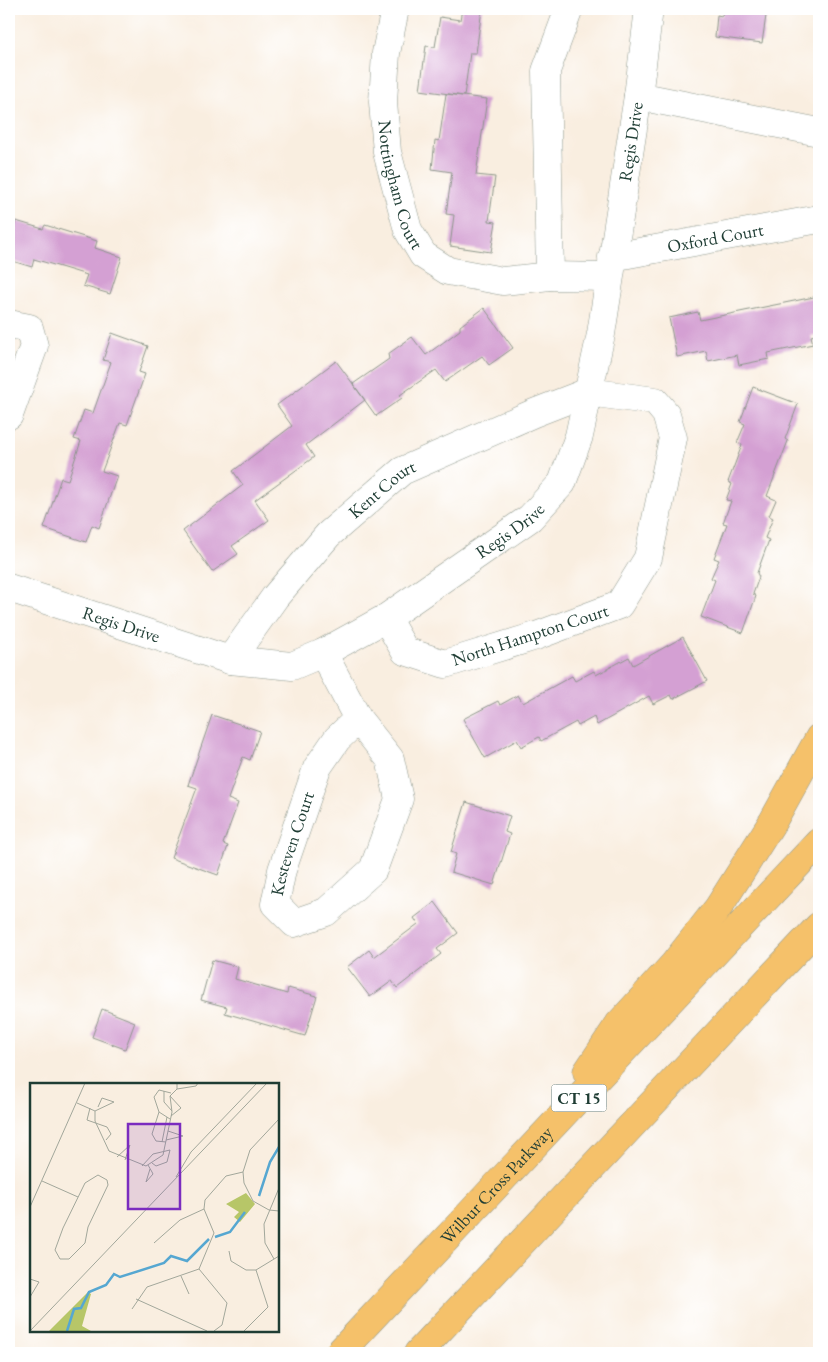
<svg xmlns="http://www.w3.org/2000/svg" width="828" height="1362" font-family="'EB Garamond',serif">
<style>
.building{fill:#d4a0d3}
.lines{fill:none;stroke-linecap:round;stroke-linejoin:round}
.minor-casing{stroke:#8c968a;stroke-width:29}
.highway-casing{stroke:#8c968a;stroke-width:29}
.minor{stroke:#fff;stroke-width:28}
.highway{stroke:#f5c16b;stroke-width:28}
.labels{text-anchor:middle;stroke-width:5;stroke-linejoin:round;paint-order:stroke}
.shield{fill:#fff;stroke:#627771;stroke-width:1}
.shield-label{font-size:16px;font-weight:bold;fill:#1f3d34}
.street-label{font-size:18px;fill:#1f3d34;stroke:#fff}
.inset-river{fill:none;stroke:#56a7d1;stroke-width:2.5}
.inset-road{fill:none;stroke:#a2a79b;stroke-width:1}
.view{fill:#7b2cbf;fill-opacity:0.15;stroke:#7b2cbf;stroke-width:2.5}
.inset-edge{fill:none;stroke:#1f3d34;stroke-width:2.5}
</style>
<rect width="100%" height="100%" fill="#fff"/>
<filter id="ink" filterUnits="userSpaceOnUse"><feTurbulence type="fractalNoise" baseFrequency=".02" numOctaves="2"/><feDisplacementMap in="SourceGraphic" scale="10" xChannelSelector="R" yChannelSelector="G"/><feConvolveMatrix kernelMatrix="1 2 1 2 8 2 1 2 1" color-interpolation-filters="sRGB"/></filter>
<filter id="wash" filterUnits="userSpaceOnUse"><feTurbulence type="fractalNoise" baseFrequency=".0096" numOctaves="4" result="noise"/><feDisplacementMap in="SourceGraphic" scale="20" xChannelSelector="R" yChannelSelector="G"/><feGaussianBlur stdDeviation="1.12" result="paint"/><feColorMatrix in="noise" values="0 0 0 0 0 0 0 0 0 0 0 0 0 0 0 0 0 1.4 0 .05"/><feComposite in="paint" operator="in"/></filter>
<g filter="url(#wash)">
<rect width="100%" height="100%" fill="#f9eee0"/>
<g id="blocks">
<g class="building">
<polygon points="462,9 482,9 476,53 470,53 464,96 420,90 426,46 435,47 440,17 460,20"/>
<polygon points="723,9 767,9 762,43 715,37 717,15 722,16"/>
<polygon points="446,94 487,99 476,175 495,177 489,221 496,222 491,252 450,246 454,215 446,214 452,172 432,169 435,140 439,141"/>
<polygon points="16,221 43,229 45,225 97,241 95,248 122,257 110,294 83,286 87,275 34,259 32,267 9,260 9,244"/>
<polygon points="819,296 819,334 811,336 813,344 768,353 769,359 739,365 737,355 708,361 706,351 677,357 669,318 698,312 700,320"/>
<polygon points="484,308 513,348 489,365 482,356 445,382 436,370 400,395 402,398 376,416 353,384 389,359 388,354 412,337 426,355 460,330 460,326"/>
<polygon points="112,333 148,346 139,372 145,374 127,425 120,423 102,471 117,476 99,528 92,525 86,542 44,528 61,478 68,480 81,441 74,439 84,410 93,413 111,362 103,360"/>
<polygon points="336,361 365,400 306,445 314,457 255,500 269,520 232,546 238,554 212,572 183,531 243,485 233,471 292,426 277,405"/>
<polygon points="753,387 798,404 785,439 788,441 767,496 776,500 769,516 773,518 765,538 769,540 757,573 759,577 753,594 756,596 743,633 701,617 715,580 711,578 719,560 714,558 727,524 723,523 731,501 726,500 732,484 728,482 742,445 737,443 745,424 740,422"/>
<polygon points="683,637 707,681 673,699 671,695 653,704 649,696 597,725 594,717 578,726 576,722 541,741 539,737 521,747 517,740 485,758 463,719 498,701 500,705 518,695 523,703 572,676 575,681 594,671 596,675 629,657 633,665"/>
<polygon points="212,715 260,731 250,760 243,757 228,799 238,803 223,844 228,846 218,875 171,858 197,788 188,785"/>
<polygon points="466,802 510,816 505,832 510,834 494,885 451,872 456,854 451,852"/>
<polygon points="435,902 458,933 437,949 441,954 397,988 392,981 370,997 347,967 369,950 374,957 418,924 414,918"/>
<polygon points="212,960 238,967 235,979 287,994 288,988 317,996 305,1036 225,1013 227,1007 201,1000"/>
<polygon points="102,1009 135,1022 125,1049 92,1037"/>
</g>
</g>
</g>
<g filter="url(#ink)">
<use href="#blocks" fill-opacity="0" stroke="#8c968a" stroke-width="1"/>
<g class="lines">
<g class="minor-casing">
<g id="minor">
<path id="s1" d="M 395,9 L 386,53 L 383,102 L 387,152 L 408,230 L 423,255 L 448,271 L 503,281 L 550,276 L 608,277"/>
<polyline points="638,96 819,132"/>
<path id="s2" d="M 612,257 L 819,219"/>
<polyline points="550,276 546,71 569,9"/>
<polyline points="9,324 29,328 34,346 9,415"/>
<path id="s3" d="M 9,588 L 230,660 L 292,666 L 323,653 L 386,618 L 530,518 L 562,483 L 579,436 L 601,334 L 638,96 L 649,9"/>
<path id="s4" d="M 323,653 L 358,719 L 390,759 L 399,799 L 373,870 L 326,912 L 294,923 L 275,904 L 282,870 L 317,768 L 337,739 L 358,719"/>
<path id="s5" d="M 230,660 L 275,597 L 328,535 L 402,471 L 534,413 L 588,392 L 655,401 L 666,414 L 673,438 L 648,558 L 619,605 L 536,636 L 445,664 L 405,651 L 386,618"/>
</g>
</g>
<g class="highway-casing">
<g id="highway">
<polyline points="587,1072 619,1024 674,964 718,908 773,821 819,738"/>
<path id="s6" d="M 339,1353 L 819,842"/>
<polyline points="418,1353 819,926"/>
</g>
</g>
<use href="#minor" class="minor"/>
<use href="#highway" class="highway"/>
</g>
</g>
<g class="labels">
<rect class="shield" x="551.5" y="1084.5" width="55" height="27" rx="4"/>
<g class="shield-label">
<text x="579" y="1104">CT 15</text>
</g>
<g class="street-label">
<text dy="6" stroke="none"><textPath href="#s3" startOffset="972">Regis Drive</textPath></text>
<text dy="6" stroke="none"><textPath href="#s1" startOffset="179">Nottingham Court</textPath></text>
<text dy="6" stroke="none"><textPath href="#s2" startOffset="105">Oxford Court</textPath></text>
<text dy="6" stroke="none"><textPath href="#s5" startOffset="230">Kent Court</textPath></text>
<text dy="6" stroke="none"><textPath href="#s3" startOffset="552">Regis Drive</textPath></text>
<text dy="6" stroke="none"><textPath href="#s3" startOffset="118">Regis Drive</textPath></text>
<text transform="translate(530 635) rotate(-18)" y="6">North Hampton Court</text>
<text dy="6" stroke="none"><textPath href="#s4" startOffset="429">Kesteven Court</textPath></text>
<text dy="6" stroke="none"><textPath href="#s6" startOffset="230">Wilbur Cross Parkway</textPath></text>
</g>
</g>
<g transform="translate(30 1083)">
<rect width="249" height="249" fill="#f9eee0"/>
<path d="M 216,110 L 225,121 L 210,139 L 204,134 L 209,129 L 196,121 ZM 58,209 L 61,211 L 52,243 L 61,248 L 19,248 Z" fill="#b7c668"/>
<path class="inset-river" d="M 229,113 L 240,79 L 249,64M 185,154 L 200,149 L 215,129M 37,248 L 44,226 L 51,225 L 59,209 L 76,202 L 84,191 L 90,194 L 134,180 L 141,173 L 157,178 L 179,156"/>
<path class="inset-road" d="M 147,0 L 147,6 L 166,3 L 168,0M 134,8 L 134,19 L 142,28M 140,13 L 151,25 L 141,33M 47,20 L 65,28 L 65,38 L 79,68 L 116,83 L 133,72 L 142,29 L 140,13 L 147,6M 60,25 L 57,37 L 77,44 L 81,51 L 76,57M 65,28 L 84,19 L 72,15 L 68,24M 129,29 L 122,51 L 126,58 L 136,59M 140,36 L 129,29 L 124,14 L 129,7 L 141,10M 249,36 L 220,67 L 213,89 L 214,100 L 223,118 L 239,127 L 249,128M 136,57 L 153,53 L 138,48M 132,59 L 137,34M 87,74 L 100,62 L 95,77M 118,82 L 122,89 L 123,91 L 116,99 L 120,86M 112,83 L 123,71 L 140,67 L 137,79 L 126,83 L 122,80M 68,92 L 77,97 L 78,102 L 58,144 L 55,160 L 39,176 L 30,176 L 25,167 L 33,145 L 55,100 ZM 146,94 L 161,69 L 227,0M 12,98 L 48,114M 0,124 L 55,0M 124,160 L 150,137 L 174,126M 199,168 L 201,178 L 216,187 L 226,187 L 249,173M 244,176 L 235,160 L 234,141 L 249,105M 169,186 L 197,220 L 192,242 L 184,248M 151,193 L 159,211M 0,196 L 9,199 L 0,214M 106,216 L 177,248M 102,226 L 117,204 L 169,186 L 184,150 L 174,126 L 175,117 L 196,93 L 213,89M 0,248 L 237,0M 214,248 L 238,224 L 226,187"/>
<path class="view" d="M 98,41 L 150,41 L 150,126 L 98,126 Z"/>
<rect width="249" height="249" class="inset-edge"/>
</g>
<rect width="828" height="1362" fill="none" stroke="#fff" stroke-width="30"/>
</svg>
